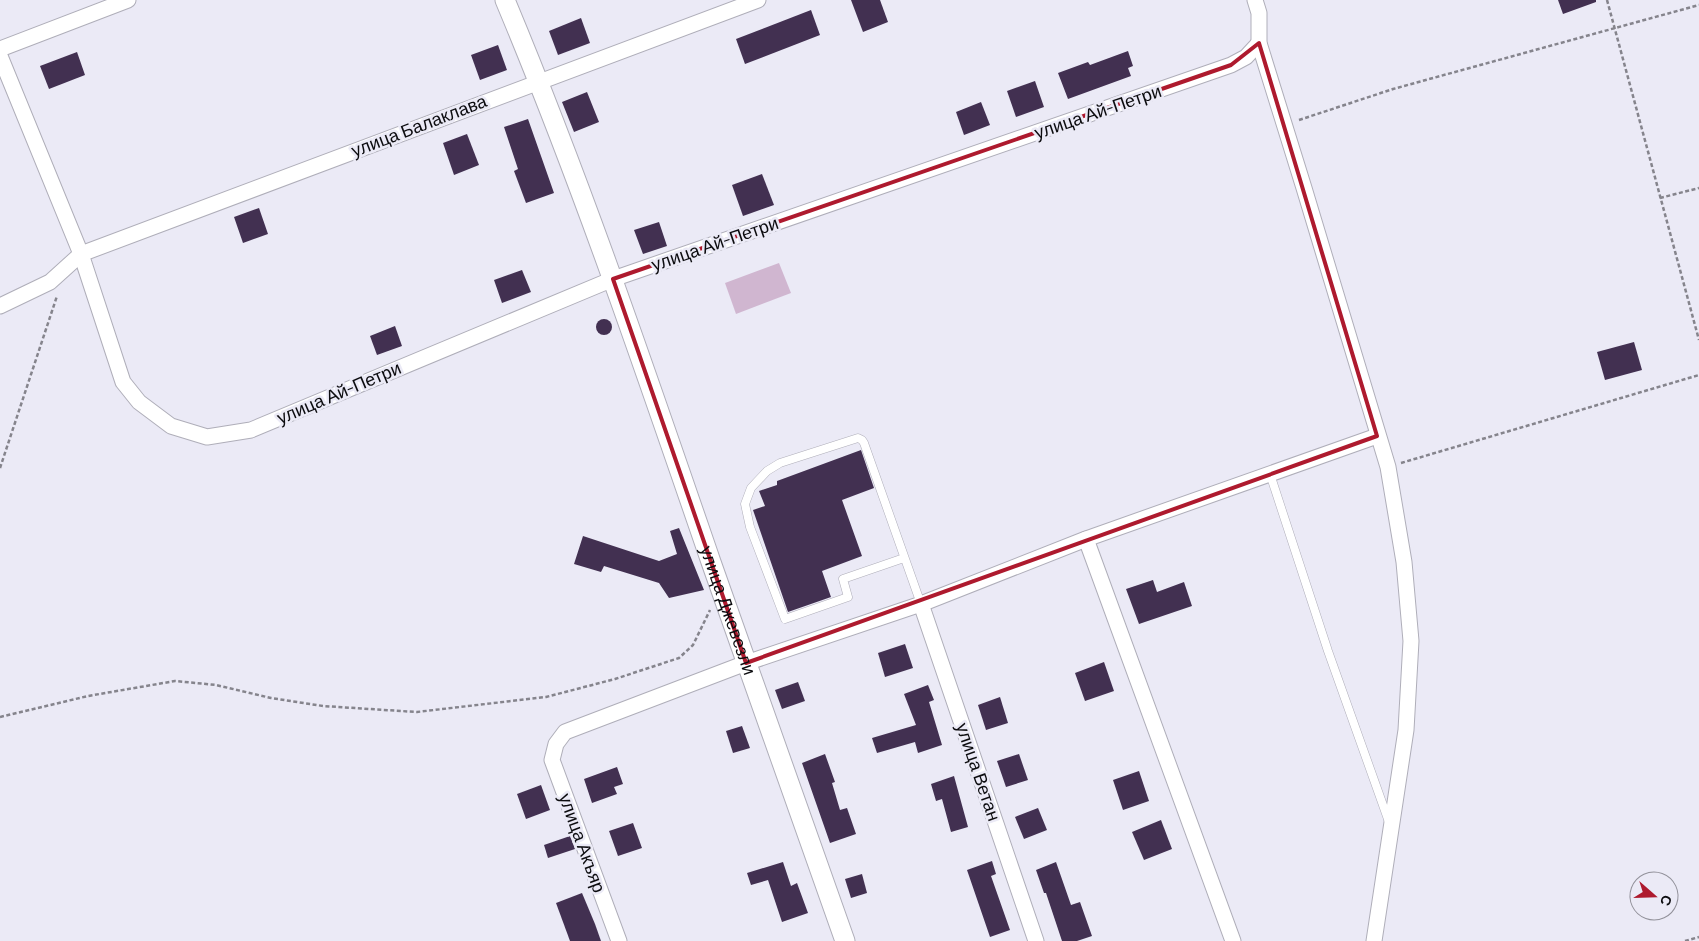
<svg xmlns="http://www.w3.org/2000/svg" width="1699" height="941" font-family="Barlow,sans-serif">
<style>
.green{fill:#d0b6d0}
.building{fill:#423051}
.lines{fill:none;stroke-linecap:round;stroke-linejoin:round}
.service-casing{stroke:#afaeb9;stroke-width:9}
.minor-casing{stroke:#afaeb9;stroke-width:17}
.tertiary-casing{stroke:#afaeb9;stroke-width:21}
.path{stroke:#85848c;stroke-width:2.5;stroke-dasharray:4 2.5;stroke-linecap:butt}
.service{stroke:#fff;stroke-width:8}
.minor{stroke:#fff;stroke-width:15}
.tertiary{stroke:#fff;stroke-width:19}
.marked{fill:none;stroke:#ae1a2e;stroke-width:4;stroke-linejoin:round}
.labels{text-anchor:middle;stroke-width:5;stroke-linejoin:round;paint-order:stroke}
.street-label{font-size:18px;fill:#0c0c0f;stroke:#ebeaf6}
</style>
<rect width="100%" height="100%" fill="#ebeaf6"/>
<polygon class="green" points="779,263 791,293 736,314 725,283"/>
<g class="building">
<polygon points="851,0 880,0 888,22 863,32"/>
<polygon points="1558,0 1596,0 1596,2 1563,14"/>
<polygon points="811,10 820,35 745,64 736,39"/>
<polygon points="581,18 590,43 558,55 549,31"/>
<polygon points="498,45 507,70 480,80 471,55"/>
<polygon points="1128,51 1133,66 1128,68 1131,76 1068,99 1058,73 1088,62 1090,65"/>
<polygon points="77,52 85,75 49,89 40,66"/>
<polygon points="1035,81 1044,107 1016,117 1007,91"/>
<polygon points="587,92 599,122 574,132 562,102"/>
<polygon points="981,102 990,125 964,135 956,112"/>
<polygon points="528,119 554,193 526,203 514,171 518,169 504,127"/>
<polygon points="467,134 479,165 454,175 443,143"/>
<polygon points="762,174 774,205 743,216 732,185"/>
<polygon points="259,208 268,234 243,243 234,217"/>
<polygon points="659,222 667,246 643,254 634,230"/>
<polygon points="522,270 531,292 502,303 494,280"/>
<circle cx="604" cy="327" r="8"/>
<polygon points="395,326 402,346 377,355 370,336"/>
<polygon points="1634,342 1642,370 1605,380 1597,352"/>
<polygon points="861,450 874,488 842,500 862,556 822,571 831,597 788,612 753,510 765,506 759,491 777,485 777,481"/>
<polygon points="679,528 704,590 669,598 659,583 604,566 601,572 574,564 583,536 659,561 677,554 670,531"/>
<polygon points="1153,580 1157,592 1184,582 1192,606 1139,624 1126,589"/>
<polygon points="905,644 913,668 885,677 878,653"/>
<polygon points="1104,662 1114,691 1085,701 1075,673"/>
<polygon points="798,682 805,701 782,709 775,690"/>
<polygon points="928,685 934,700 929,702 942,745 918,753 915,742 877,753 872,738 916,725 904,694"/>
<polygon points="1000,697 1008,723 986,730 978,705"/>
<polygon points="742,726 750,748 733,753 726,731"/>
<polygon points="825,754 835,782 832,783 840,810 847,808 856,834 830,843 802,763"/>
<polygon points="1019,754 1028,780 1006,787 997,761"/>
<polygon points="617,767 623,784 614,787 617,794 592,803 584,779"/>
<polygon points="1139,771 1149,801 1123,810 1113,780"/>
<polygon points="954,776 968,827 951,832 942,799 936,801 931,784"/>
<polygon points="541,785 550,810 526,819 517,794"/>
<polygon points="1038,808 1047,830 1024,839 1015,817"/>
<polygon points="1161,820 1172,849 1144,860 1132,832"/>
<polygon points="633,823 642,848 618,856 609,831"/>
<polygon points="570,836 575,849 548,858 544,845"/>
<polygon points="992,861 996,874 991,876 1010,930 990,937 967,870"/>
<polygon points="783,862 791,886 797,883 808,913 782,922 768,880 751,885 747,873"/>
<polygon points="1056,862 1071,905 1080,902 1092,936 1077,941 1062,941 1046,893 1044,893 1036,870"/>
<polygon points="862,874 867,893 851,898 845,879"/>
<polygon points="582,893 595,924 601,941 570,941 556,903"/>
</g>
<g class="lines">
<g class="service-casing">
<g id="service">
<polyline points="1270,474 1328,651 1389,822"/>
<polyline points="904,558 843,579 848,597 785,619 750,527 745,504 751,488 767,471 780,463 858,438 862,440 864,443 921,604"/>
</g>
</g>
<g class="minor-casing">
<g id="minor">
<polyline points="1255,0 1259,13 1259,43 1304,188 1388,467 1404,562 1411,641 1406,730 1374,941"/>
<polyline points="0,49 128,0"/>
<polyline points="0,56 81,254 123,382 139,402 171,426 207,437 251,430 613,279 1231,65 1246,57 1259,43"/>
<polyline points="0,306 50,282 81,254 758,0"/>
<polyline points="1086,539 1233,941"/>
<polyline points="921,604 1036,941"/>
<polyline points="619,941 552,760 556,744 565,732 746,663 921,604 1086,539 1377,436"/>
</g>
</g>
<g class="tertiary-casing">
<g id="tertiary">
<path id="s1" d="M 505,0 C 582,184 646,373 711,562 C 755,689 800,815 845,941"/>
</g>
</g>
<g class="path">
<polyline points="1607,0 1699,340"/>
<polyline points="1299,120 1393,89 1699,5"/>
<polyline points="1660,198 1699,188"/>
<polyline points="1401,463 1699,375"/>
<polyline points="0,468 57,296"/>
<polyline points="0,717 88,696 175,681 216,685 271,698 323,706 417,712 546,697 615,679 679,658 693,645 710,610"/>
<polyline points="1685,941 1699,937"/>
</g>
<use href="#service" class="service"/>
<use href="#minor" class="minor"/>
<use href="#tertiary" class="tertiary"/>
</g>
<path class="marked" d="M 1259,43 L 1377,436 L 746,663 L 613,279 L 1231,65 Z"/>
<g class="labels">
<g class="street-label">
<text transform="translate(1098 112) rotate(-19)" y="6">улица Ай-Петри</text>
<text transform="translate(419 126) rotate(-21)" y="6">улица Балаклава</text>
<text transform="translate(715 244) rotate(-19)" y="6">улица Ай-Петри</text>
<text transform="translate(339 393) rotate(-23)" y="6">улица Ай-Петри</text>
<text dy="6" stroke="none"><textPath href="#s1" startOffset="650">улица Джевезли</textPath></text>
<text transform="translate(978 772) rotate(71)" y="6">улица Ветан</text>
<text transform="translate(582 843) rotate(70)" y="6">улица Акъяр</text>
</g>
</g>
<g transform="translate(1654 896) rotate(110)"><circle r="24" fill="#ebeaf6" stroke="#92919a"/>
<path d="M0-4L9 19L0 12L-9 19Z" fill="#ae1a2e"/>
<text y="-8" font-size="14" font-weight="bold" text-anchor="middle" fill="#0c0c0f">С</text>
</g>
</svg>
